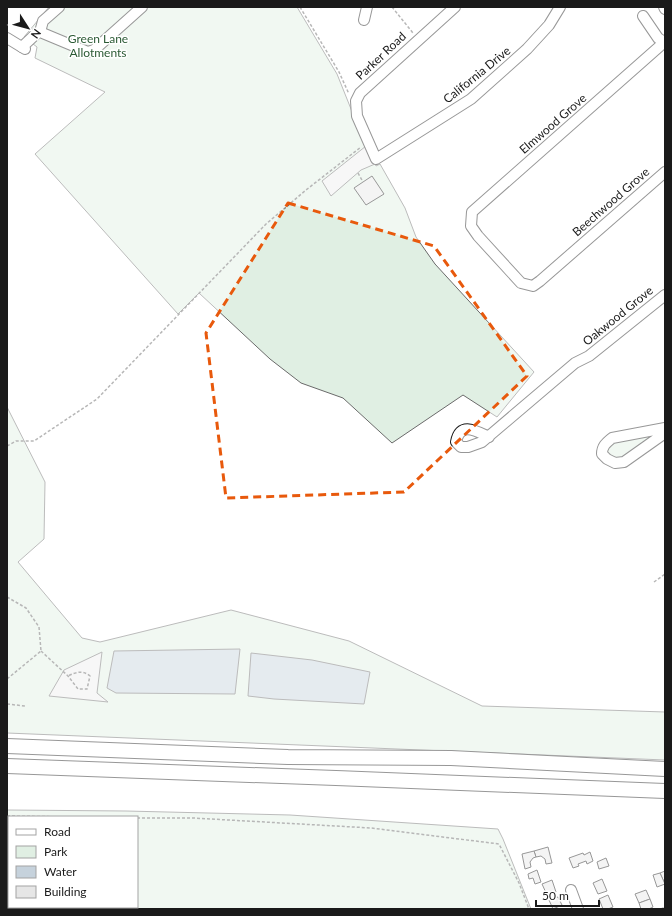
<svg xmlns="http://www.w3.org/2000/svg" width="672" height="916" font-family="Lato,sans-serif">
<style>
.green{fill:#e0efe3;stroke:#6a6a6a;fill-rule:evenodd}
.parking{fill:#ededed;stroke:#6a6a6a}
.water{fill:#c6d2dc;stroke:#6a6a6a}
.building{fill:#e6e6e6;stroke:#1a1a1a}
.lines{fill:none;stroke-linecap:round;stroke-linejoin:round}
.minor-casing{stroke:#1a1a1a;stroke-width:12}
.highway-casing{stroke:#1a1a1a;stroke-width:16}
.path{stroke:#5f5f5f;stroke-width:1.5;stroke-dasharray:3 2;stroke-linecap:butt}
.minor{stroke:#fff;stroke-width:10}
.highway{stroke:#fff;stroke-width:14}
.marked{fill:none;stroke:#e8590c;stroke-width:3;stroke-dasharray:8 5;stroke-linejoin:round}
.labels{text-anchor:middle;stroke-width:3;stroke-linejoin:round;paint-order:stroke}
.park-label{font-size:12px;fill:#2b5a34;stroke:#fff}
.street-label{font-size:12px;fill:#1a1a1a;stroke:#fff}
</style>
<rect width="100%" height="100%" fill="#fff"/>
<g class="green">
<polygon points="49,7 297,7 337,74 361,134 376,166 380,164 405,208 416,237 435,264 534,372 497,417 463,395 392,443 343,398 301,383 270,359 199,293 178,314 35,154 105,92 35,58 37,47 24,37"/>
<polygon points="7,407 45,482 44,539 18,562 82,638 100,642 231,610 349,641 482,706 665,712 665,760 7,733"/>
<polygon points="665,428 615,463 602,448 606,442"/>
<path d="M 7,810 L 126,811 L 290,815 L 498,829 L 503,839 L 531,909 L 7,909 ZM 9,817 L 137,817 L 137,907 L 9,907 Z"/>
</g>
<g class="parking">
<polygon points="366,146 375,164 361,170 331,196 322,181"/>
<polygon points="102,652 97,693 108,702 49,696 64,670"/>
</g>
<g class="water">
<polygon points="240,649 235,694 116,693 107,688 114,651"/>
<polygon points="251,653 312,660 370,672 364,704 274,699 248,696"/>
</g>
<g class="building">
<polygon points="372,176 384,194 366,205 354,188"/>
<polygon points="548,847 552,863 546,864 545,859 541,856 536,857 534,851"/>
<polygon points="534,851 536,857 533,858 530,862 531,867 525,869 522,854"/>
<polygon points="590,852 593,861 587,864 586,861 578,864 579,866 573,868 569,858 583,853 584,855"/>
<polygon points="606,858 609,866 599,869 597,862"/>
<polygon points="537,870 541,882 535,884 533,878 529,879 528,874"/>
<polygon points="665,871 665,884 660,873"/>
<polygon points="660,873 665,884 657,887 653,875"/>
<polygon points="602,879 607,891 598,894 593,883"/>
<polygon points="552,880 556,892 547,895 542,884"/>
<polygon points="646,890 650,899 639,903 635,894"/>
<polygon points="608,895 613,907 608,909 603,909 599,899"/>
<polygon points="558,897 562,905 553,909 549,900"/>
<polygon points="650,899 653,907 649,909 641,909 639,903"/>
</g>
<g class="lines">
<g class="minor-casing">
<g id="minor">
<polyline points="455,7 360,93 356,101 357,116 376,159 471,99 527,49 549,25 560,7"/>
<polyline points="664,7 665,9"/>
<polyline points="643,16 658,38 664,42"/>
<polyline points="364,20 367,7"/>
<polyline points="40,32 43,21 59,7"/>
<polyline points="7,38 25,49"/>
<polyline points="660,46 472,212 471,226 478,236 521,283 533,286 540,281 665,172"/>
<polyline points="22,47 37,33 40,32 88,52 94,50 142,7"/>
<path d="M 665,428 L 612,438 C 606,443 602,446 602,454 L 607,459 L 615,463 L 624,462 L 665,433"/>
<path d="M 489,437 C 476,431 460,421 456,442 L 461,447 L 468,447 L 482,442 L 575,363 L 589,356 L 665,295"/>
<polyline points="571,890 578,909"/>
</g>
</g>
<g class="highway-casing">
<g id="highway">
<polyline points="7,746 288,757 451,758 665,769"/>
<path d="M 7,766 C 226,775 446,781 665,791"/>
</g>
</g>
<g class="path">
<polyline points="300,7 339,72 349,94"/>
<polyline points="392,7 413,33"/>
<polyline points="358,173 363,182"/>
<polyline points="7,446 16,441 34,441 97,399 266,224 306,190 361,147"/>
<polyline points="654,582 665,574"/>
<polyline points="7,597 26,608 39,627 41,651 7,679"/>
<path d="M 41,651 L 68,676 L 78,689 L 87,689 L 90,676 C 83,670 76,672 68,676"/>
<polyline points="7,704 25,706"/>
<polyline points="7,816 75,817"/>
<polyline points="137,818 193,818 371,828 499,844 519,883 529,909"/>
<polyline points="661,909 665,907"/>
</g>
<use href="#minor" class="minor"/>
<use href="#highway" class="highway"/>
</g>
<path d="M0 0H672V916H0ZM 288,203 L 434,246 L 527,376 L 404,492 L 226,498 L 206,333 Z" fill="#fff" fill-opacity=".55" fill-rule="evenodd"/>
<path class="marked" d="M 288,203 L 434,246 L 527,376 L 404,492 L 226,498 L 206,333 Z"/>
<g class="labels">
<g class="park-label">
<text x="98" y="43">Green Lane<tspan x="98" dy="14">Allotments</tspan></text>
</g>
<g class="street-label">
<text transform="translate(381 56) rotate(-43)" y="4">Parker Road</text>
<text transform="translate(477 75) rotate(-39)" y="4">California Drive</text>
<text transform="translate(553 124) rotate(-41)" y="4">Elmwood Grove</text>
<text transform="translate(611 202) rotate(-41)" y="4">Beechwood Grove</text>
<text transform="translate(618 316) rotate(-39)" y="4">Oakwood Grove</text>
</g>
</g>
<rect width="672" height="916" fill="none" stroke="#1a1a1a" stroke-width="16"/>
<rect x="8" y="816" width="130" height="92" fill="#ffffff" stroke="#a3a3a3"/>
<rect x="16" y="829" width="20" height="6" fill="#ffffff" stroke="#a3a3a3"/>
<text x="44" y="836" font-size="12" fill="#1a1a1a">Road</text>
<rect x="16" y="846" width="20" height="12" fill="#e0efe3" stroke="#a3a3a3"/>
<text x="44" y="856" font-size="12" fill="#1a1a1a">Park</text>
<rect x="16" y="866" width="20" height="12" fill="#c6d2dc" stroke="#a3a3a3"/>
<text x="44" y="876" font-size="12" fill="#1a1a1a">Water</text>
<rect x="16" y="886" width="20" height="12" fill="#e6e6e6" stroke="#a3a3a3"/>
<text x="44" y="896" font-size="12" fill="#1a1a1a">Building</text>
<g transform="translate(28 28) rotate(126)" stroke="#ffffff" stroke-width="3" paint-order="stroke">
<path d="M0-3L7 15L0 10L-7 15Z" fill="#1a1a1a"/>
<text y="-6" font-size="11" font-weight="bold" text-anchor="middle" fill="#1a1a1a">N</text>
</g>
<path d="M536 900v6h63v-6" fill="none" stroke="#1a1a1a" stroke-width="2"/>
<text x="542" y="900" font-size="12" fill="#1a1a1a" stroke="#ffffff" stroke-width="3" paint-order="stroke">50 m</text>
</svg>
